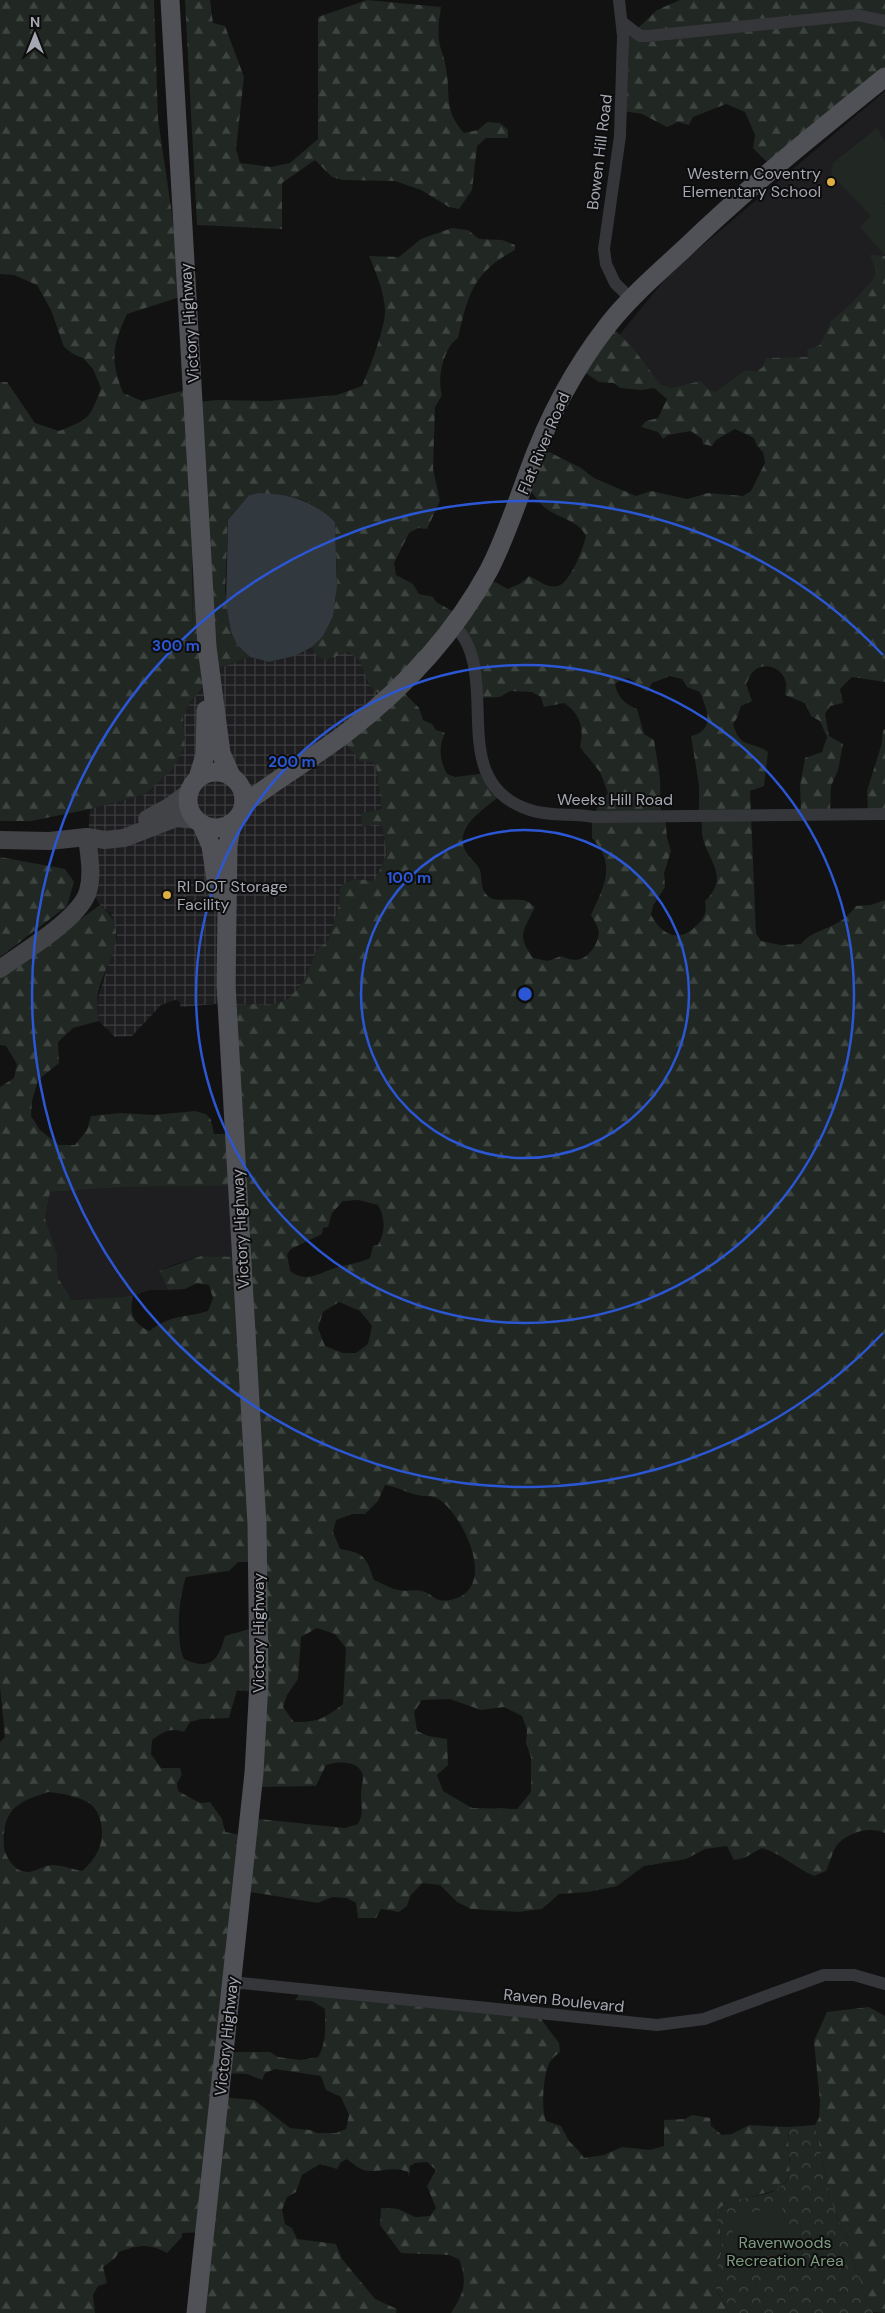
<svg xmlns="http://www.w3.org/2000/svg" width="885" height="2313" font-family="'DM Sans',sans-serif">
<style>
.built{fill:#1e1e20}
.industrial{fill:url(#industrial-grid)}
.forest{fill:url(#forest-firs);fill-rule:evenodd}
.park{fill:url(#park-crowns)}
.pitch{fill:#212722}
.water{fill:#31383e}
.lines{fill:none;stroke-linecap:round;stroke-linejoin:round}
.street{stroke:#35363a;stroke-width:12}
.secondary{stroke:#424347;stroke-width:18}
.primary{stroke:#505156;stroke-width:19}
.ring{fill:none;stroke:#2b57d4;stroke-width:2.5}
.poi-dot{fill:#ddae40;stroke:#0d0d0e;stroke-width:2}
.labels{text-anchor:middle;stroke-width:4;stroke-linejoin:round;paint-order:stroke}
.street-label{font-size:16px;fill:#a5a8b2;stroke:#0d0d0e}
.poi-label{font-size:16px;fill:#a5a8b2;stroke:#0d0d0e;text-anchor:end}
.park-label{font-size:16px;fill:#7e9b81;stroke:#0d0d0e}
.centre{fill:#2b57d4;stroke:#0d0d0e;stroke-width:2.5}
.ring-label{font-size:15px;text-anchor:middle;font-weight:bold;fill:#2b57d4;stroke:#0d0d0e;stroke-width:4;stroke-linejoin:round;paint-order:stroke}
</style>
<defs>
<pattern id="industrial-grid" width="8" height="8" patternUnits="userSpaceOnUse" patternTransform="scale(1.25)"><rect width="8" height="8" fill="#1e1e20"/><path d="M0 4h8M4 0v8" fill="none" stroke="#3c3c3e"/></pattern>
<pattern id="forest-firs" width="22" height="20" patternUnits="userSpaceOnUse" patternTransform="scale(1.25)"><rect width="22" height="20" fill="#212722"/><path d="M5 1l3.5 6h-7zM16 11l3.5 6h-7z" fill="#3e4440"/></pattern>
<pattern id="park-crowns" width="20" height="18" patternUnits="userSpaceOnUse" patternTransform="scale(1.25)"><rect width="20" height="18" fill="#212722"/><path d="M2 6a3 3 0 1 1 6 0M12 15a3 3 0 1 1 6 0" fill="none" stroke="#3e4440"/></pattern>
</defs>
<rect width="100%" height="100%" fill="#121213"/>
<g class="built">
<polygon points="885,91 885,302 814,391 680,400 608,349 670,273"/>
<polygon points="240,1186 242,1257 201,1256 173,1265 159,1271 168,1290 150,1290 133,1296 72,1300 58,1278 57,1254 45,1218 50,1192 124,1187"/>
</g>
<polygon class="industrial" points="312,647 317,656 348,652 358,658 366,673 367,682 386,700 372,762 376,766 382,809 361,813 363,827 376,824 382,826 387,853 375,881 355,879 340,889 339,905 328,941 317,949 305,980 288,999 269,1006 253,1004 230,1006 228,1003 181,1007 179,1001 175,1000 161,1005 132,1036 115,1037 99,1021 97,1001 117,936 111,914 100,905 89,887 88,836 90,809 144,795 185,747 183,717 191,701 219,668 250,657 270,662 295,656"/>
<g class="forest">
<path d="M 0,0 L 154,0 L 158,119 L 174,228 L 180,297 L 127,314 C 112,347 110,359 123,393 L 142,401 L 194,388 L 192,638 L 196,402 L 218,400 L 268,401 L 337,395 L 362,386 C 369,370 385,328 385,312 C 385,293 376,273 369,256 L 399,257 L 421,239 L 452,228 L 468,230 L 479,239 L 502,240 L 515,245 L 515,250 C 473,272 468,295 458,338 C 443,348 437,379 442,395 L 435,407 L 433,469 L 440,501 L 427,529 L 418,528 L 409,533 L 394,563 L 396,575 L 413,584 L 419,594 L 433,597 L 436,602 L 459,615 L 487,578 L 508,589 L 521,583 L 529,576 C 538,580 548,589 558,586 C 571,582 583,548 586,536 C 578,519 555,518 542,505 C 536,499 531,490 525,483 L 539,447 L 581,468 L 594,478 L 636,496 L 651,491 L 687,499 L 708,493 L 743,496 L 751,491 L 765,463 L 763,452 L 757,446 L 754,438 L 735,429 L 716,440 L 712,446 L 703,444 L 702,439 L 691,431 L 668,435 L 663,439 L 658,432 L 641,427 L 646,421 L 658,418 L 667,399 L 654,388 L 642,390 L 620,388 L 614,383 L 599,382 L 581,370 L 610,325 L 632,347 L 661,385 L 672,388 L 701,381 L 708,389 L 715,392 L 746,370 L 756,372 L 763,367 L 766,358 L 808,357 L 807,350 L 820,345 L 831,321 L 852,303 L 874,278 L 876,270 L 870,255 L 885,256 L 885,682 L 852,677 L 840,689 L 843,703 L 830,706 L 825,714 L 829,736 L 843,744 L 838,770 L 831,786 L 830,811 L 801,812 L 800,786 L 805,758 L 822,752 L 827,737 L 820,721 L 811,716 L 805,703 L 785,695 C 785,691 787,686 786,683 C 783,667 763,660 752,673 C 750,675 748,680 746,684 L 752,701 L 741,706 L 737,718 L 733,724 C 740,750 752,740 768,752 L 764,786 L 750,791 L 756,933 L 761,941 L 781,945 L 801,944 C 811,931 828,930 842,920 C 847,917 852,911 856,906 L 871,905 L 885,900 L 885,1833 C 870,1826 848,1832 837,1845 C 832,1852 830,1863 826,1871 L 814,1876 C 794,1867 782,1854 762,1848 L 744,1858 L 734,1860 L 727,1846 L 705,1849 L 686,1859 L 644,1866 L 617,1886 L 588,1892 L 559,1894 L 542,1909 L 518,1912 L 471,1909 L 457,1902 L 440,1885 L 422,1883 L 410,1896 L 407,1906 L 399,1912 L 381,1909 L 376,1918 L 358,1918 L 356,1903 L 347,1898 L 332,1897 L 318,1903 L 244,1891 L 226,2052 L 270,2052 L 278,2057 L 301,2060 L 318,2057 C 327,2042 325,2026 325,2009 L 312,2001 L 295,2000 L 302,1992 L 541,2019 L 559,2043 L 560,2052 C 556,2055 551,2059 549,2064 C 543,2077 541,2108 546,2121 L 561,2126 L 569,2141 L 578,2150 L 584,2158 L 604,2155 L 622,2147 L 650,2150 L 664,2146 L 664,2120 L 685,2119 L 692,2115 L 710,2118 L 711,2126 L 722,2135 L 732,2134 L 749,2125 L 788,2127 L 790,2176 L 779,2189 L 727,2204 L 715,2214 L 720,2228 L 722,2250 L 716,2271 L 716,2289 L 729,2313 L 451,2313 C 464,2293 468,2282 459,2259 L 449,2255 L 401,2253 L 380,2225 L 381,2208 L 398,2209 L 415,2217 L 430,2216 L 436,2208 L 427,2186 L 436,2170 L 427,2162 L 415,2163 L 410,2166 L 409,2177 L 408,2172 C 393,2166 382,2172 368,2171 C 360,2170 353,2164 347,2159 L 341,2162 L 337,2169 L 320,2164 L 302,2175 L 296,2192 L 287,2197 L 282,2210 L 285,2224 L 292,2228 L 297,2239 L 336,2244 L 342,2259 L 375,2299 L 397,2309 L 396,2313 L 196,2313 L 204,2232 L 182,2233 L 182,2237 L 167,2253 C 148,2243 139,2245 119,2252 L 115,2258 L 103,2267 L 107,2283 L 98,2286 L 93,2295 L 95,2313 L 0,2313 L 0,1742 L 5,1737 L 0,1687 L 0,1087 L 14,1078 L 17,1064 L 6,1046 L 0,1045 L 0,977 L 100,905 C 137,934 99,967 97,1001 C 97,1008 98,1015 99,1021 L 73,1028 L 58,1042 L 59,1063 L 38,1080 L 32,1101 L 31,1116 L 40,1130 L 59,1145 L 75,1145 L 87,1130 L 91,1116 L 120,1113 L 154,1115 L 195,1111 L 206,1114 L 211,1120 L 214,1134 L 236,1134 L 230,1006 L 253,1004 L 269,1006 L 288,999 L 305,980 L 317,949 L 328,941 L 339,905 L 340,889 L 343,884 L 355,879 L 375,881 L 387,853 L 382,826 L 376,824 L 362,827 L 361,813 L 382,809 L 376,766 L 372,762 L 360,761 L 343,740 L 386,700 C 381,695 369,687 367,680 C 361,665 364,662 348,652 L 325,660 L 317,656 L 312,647 C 347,613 335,566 335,522 C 307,495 286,494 249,495 L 228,520 L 225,591 L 231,632 L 237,645 L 250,657 L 219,668 L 191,701 L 183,717 L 185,747 L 172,770 L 144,795 L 90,809 L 31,821 L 0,821 L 0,382 L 7,382 L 35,423 L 59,431 C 89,419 90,419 101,388 L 93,369 L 83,358 L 73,354 L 64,347 L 51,310 L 37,285 L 14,275 L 0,274 ZM 460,631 L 477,698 L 500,697 L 510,691 L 532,692 L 541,697 L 544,707 L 564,703 C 581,714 584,729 580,747 L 600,772 L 608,793 L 592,815 L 592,838 C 617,865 604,886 591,915 C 593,919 597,924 598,929 C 600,935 597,942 594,947 C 586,960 576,963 561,956 L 548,961 L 533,958 C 516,935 524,930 535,907 C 531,904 527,900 522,900 C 512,898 499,902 491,898 C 479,891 483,880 480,870 C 477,863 470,859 466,852 C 452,827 486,808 501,795 L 486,773 L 455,777 L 447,774 C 440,761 438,747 445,733 L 436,730 L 432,724 L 423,720 L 419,708 L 400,689 ZM 670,676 L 682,679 L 687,687 L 700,692 C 707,710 716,730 691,736 L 699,785 L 699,812 L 702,815 C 702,822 701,832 703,839 C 710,863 729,878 705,901 C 707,912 705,917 697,925 C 679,944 662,935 651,915 L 653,906 L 665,887 L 664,873 L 671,851 L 667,838 L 665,816 L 661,814 L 660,778 L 654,740 L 644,734 L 637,709 C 625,705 617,696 615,684 L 622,679 L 629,678 L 647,692 L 652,683 ZM 240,1186 L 242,1257 L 201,1256 L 159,1271 L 168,1290 L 185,1289 L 197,1283 L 209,1285 L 213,1298 L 208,1311 C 182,1319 174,1313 149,1331 C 133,1323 129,1313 133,1296 L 72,1300 L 58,1278 L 57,1254 L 45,1218 L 50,1192 L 124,1187 ZM 359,1200 L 378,1205 C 385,1218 386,1231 378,1245 L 373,1246 L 370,1258 C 358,1264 347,1264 335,1268 C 317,1274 307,1283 290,1271 L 287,1254 L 291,1249 L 322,1234 L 323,1228 L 328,1227 L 332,1213 L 343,1201 ZM 339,1302 L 360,1311 L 372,1326 L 368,1344 L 356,1353 L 343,1353 L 325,1346 L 318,1328 L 323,1312 ZM 385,1485 C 398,1487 409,1494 422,1496 C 429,1496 434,1496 440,1500 C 465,1518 499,1591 450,1600 C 433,1603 433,1593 422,1591 C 415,1589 406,1592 399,1590 C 391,1589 382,1583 374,1580 C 366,1557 365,1553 340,1549 L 333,1532 L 336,1520 L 352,1514 L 365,1514 L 378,1501 ZM 238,1562 L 257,1562 L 259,1626 L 225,1636 C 218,1661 210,1671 184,1659 C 175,1639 179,1597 186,1577 L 229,1571 ZM 317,1628 L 335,1634 L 346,1648 L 343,1704 C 326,1718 316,1723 294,1722 L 283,1707 L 287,1695 L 298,1679 L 301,1637 ZM 237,1690 L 259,1693 L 257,1787 L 316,1786 L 326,1765 C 338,1761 361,1760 363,1777 C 363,1782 361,1788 361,1793 C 361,1805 364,1813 358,1824 L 345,1828 L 250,1818 L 247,1836 L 225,1832 L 222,1819 L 210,1802 L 200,1803 L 178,1791 L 177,1783 L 182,1775 L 180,1768 L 161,1768 L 151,1754 L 152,1740 C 163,1732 170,1727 184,1732 L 190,1722 L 201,1719 L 229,1718 ZM 450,1699 L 481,1710 L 504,1707 L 522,1716 L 527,1730 L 526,1743 L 531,1757 L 531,1792 L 517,1809 L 472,1808 L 443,1791 L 437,1775 L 448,1765 L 447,1739 L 428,1736 L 417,1731 L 414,1712 L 422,1700 ZM 48,1792 C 61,1793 77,1796 89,1803 C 95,1807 98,1813 100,1819 C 106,1841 98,1857 82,1871 C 72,1869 61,1865 52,1865 C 40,1866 32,1876 19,1870 C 12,1866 5,1855 4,1848 C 2,1811 14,1803 48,1792 ZM 275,2069 L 321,2076 L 326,2090 L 341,2097 L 349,2115 L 346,2129 L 336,2133 L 317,2133 L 310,2130 L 290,2128 L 254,2100 L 220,2097 L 223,2073 L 247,2074 L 262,2080 L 265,2073 Z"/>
<path d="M 185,0 L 210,0 L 213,23 L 225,26 L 244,77 L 236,149 L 240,163 L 271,167 L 290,163 L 318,139 L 318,17 L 367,0 L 441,7 C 439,20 437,33 440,46 C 442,53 445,60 446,68 C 451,96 443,109 464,133 L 478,130 L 487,122 L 500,123 L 508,130 L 508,138 L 486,138 L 477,146 L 472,190 L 459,209 L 449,207 L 421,190 L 395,181 L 343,180 L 332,177 L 315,160 L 282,183 L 282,229 L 197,225 Z"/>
<polygon points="680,0 885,0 885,77 773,168 753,148 755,135 745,112 726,104 693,117 689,125 678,122 667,127 642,114 623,111 623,26 636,30 657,10"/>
<polygon points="885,729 885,812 868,812 867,791 882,743 883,730"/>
<polygon points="0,857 65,869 74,882 67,906 0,957"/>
<polygon points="869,2007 885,2016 885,2313 872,2312 855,2267 846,2237 830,2199 815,2125 819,2118 820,2102 814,2041 827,2012"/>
</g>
<path class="park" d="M 815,2125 L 830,2199 L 846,2237 L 855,2267 L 873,2313 L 729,2313 L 716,2289 L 716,2271 L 722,2250 L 720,2228 L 715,2214 C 724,2195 763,2200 779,2188 C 783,2185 787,2180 790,2176 L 788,2127 Z"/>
<g class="pitch">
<polygon points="877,128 885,142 885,202 883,205 885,204 885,255 860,227 871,216 831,174 833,163"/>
<polygon points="782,2207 792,2263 740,2272 730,2216"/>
</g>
<path class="water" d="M 260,493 C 290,494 314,501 335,522 L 337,587 L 333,616 L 323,636 L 312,647 L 295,656 L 269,662 L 250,657 L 237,645 L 231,632 L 226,603 L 228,520 L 249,495 Z"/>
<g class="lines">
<g class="street">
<polyline points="619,0 623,36 620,136 604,249 606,264 615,283 632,300"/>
<polyline points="622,22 640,36 648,36 857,15 885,21"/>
<path d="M 454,625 C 505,675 442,782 530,810 C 551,817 573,813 594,817 L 885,814"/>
<polyline points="231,1982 657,2025 704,2019 824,1975 854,1975 885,1984"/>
</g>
<g class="secondary">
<polyline points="147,819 169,807 188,793"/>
<polyline points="0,840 49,841 87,837 105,840 124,838 176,818 196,820"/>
<path d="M 0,969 C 23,952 81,918 88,891 C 93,874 89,855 87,837"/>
</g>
<g class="primary">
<polyline points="170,0 207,647 221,753 231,776"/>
<circle cx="216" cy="800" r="28"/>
<polyline points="198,778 205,755 206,710"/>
<path d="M 244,804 C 277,779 313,758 346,733 C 404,688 454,635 489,570 C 505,539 516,505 528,473 C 547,420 573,370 608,325 C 630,297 658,273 685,248 C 748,187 817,132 885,77"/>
<polyline points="202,825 211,846 218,893"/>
<polyline points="196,2313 254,1773 259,1682 257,1524 226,985 228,845 232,823"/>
</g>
</g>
<g class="ring">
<circle cx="525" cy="994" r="164"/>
<circle cx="525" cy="994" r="329"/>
<path d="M883 1333A493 493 0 1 1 883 655"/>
</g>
<g class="poi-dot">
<circle cx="831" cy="182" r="5"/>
<circle cx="167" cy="895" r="5"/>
</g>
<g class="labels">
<g class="street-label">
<text transform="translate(599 152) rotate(-83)" y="6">Bowen Hill Road</text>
<text transform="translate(189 323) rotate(-94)" y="6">Victory Highway</text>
<text transform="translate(543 443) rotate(-67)" y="6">Flat River Road</text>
<text x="615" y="805">Weeks Hill Road</text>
<text transform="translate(240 1229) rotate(-93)" y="6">Victory Highway</text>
<text transform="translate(258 1633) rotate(-90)" y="6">Victory Highway</text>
<text transform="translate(564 2000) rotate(6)" y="6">Raven Boulevard</text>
<text transform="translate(226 2036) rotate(-84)" y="6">Victory Highway</text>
</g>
<g class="poi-label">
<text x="821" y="179">Western Coventry<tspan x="821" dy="18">Elementary School</tspan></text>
<text x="177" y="892" text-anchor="start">RI DOT Storage<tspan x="177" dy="18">Facility</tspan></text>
</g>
<g class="park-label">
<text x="785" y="2248">Ravenwoods<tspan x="785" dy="18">Recreation Area</tspan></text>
</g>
</g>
<circle cx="525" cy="994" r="8" class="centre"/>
<g class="ring-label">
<text x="176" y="651">300 m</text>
<text x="292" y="767">200 m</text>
<text x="409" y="883">100 m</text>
</g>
<g transform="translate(35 35)" stroke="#0d0d0e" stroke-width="4" paint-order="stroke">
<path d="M0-4L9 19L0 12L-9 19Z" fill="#a5a8b2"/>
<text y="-8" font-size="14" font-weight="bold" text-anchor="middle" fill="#a5a8b2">N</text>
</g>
</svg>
